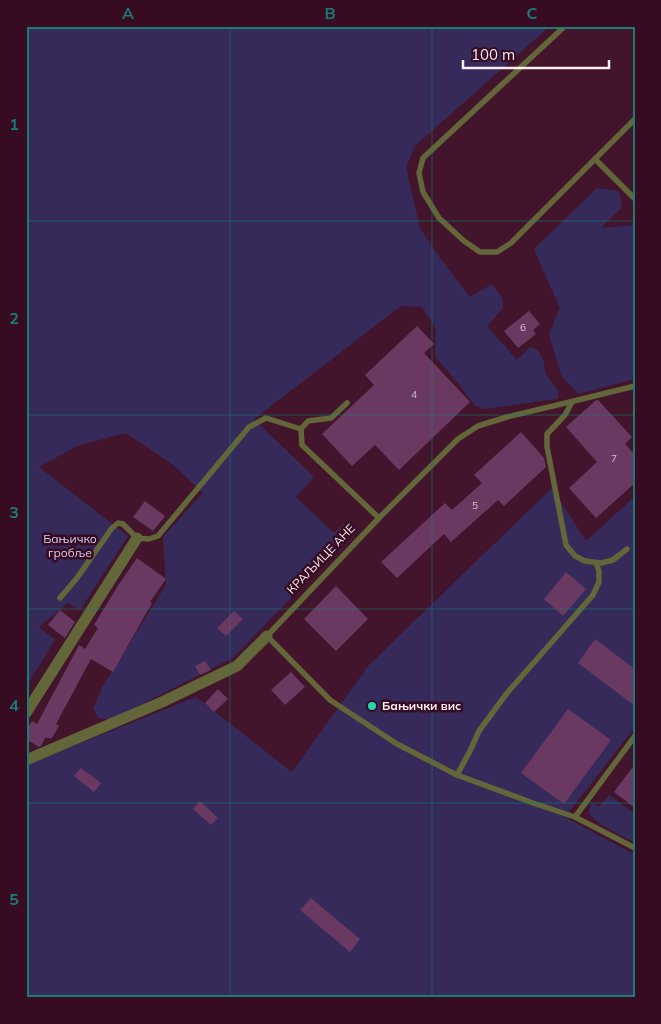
<svg xmlns="http://www.w3.org/2000/svg" width="661" height="1024" font-family="Mulish,sans-serif">
<style>
.green{fill:#362a5b}
.building{fill:#693962}
.lines{fill:none;stroke-linecap:round;stroke-linejoin:round}
.lane{stroke:#636638;stroke-width:5.5}
.street{stroke:#636638;stroke-width:11}
.grid{fill:none;stroke:#1b7c75;stroke-width:1;stroke-opacity:0.55}
.poi-dot{fill:#27d5ad;stroke:#370b22;stroke-width:2}
.labels{text-anchor:middle;stroke-width:5;stroke-linejoin:round;paint-order:stroke}
.number-label{font-size:10px;fill:#d6c1cf}
.park-label{font-size:12px;fill:#d4cff1;stroke:#370b22}
.street-label{font-size:12px;fill:#fbeef3;stroke:#370b22}
.poi-label{font-size:12px;font-weight:bold;fill:#fbeef3;stroke:#370b22;text-anchor:start}
.neatline{fill:none;stroke:#1b7c75;stroke-width:2}
.grid-label{font-size:16px;text-anchor:middle;font-weight:bold;fill:#1b7c75}
</style>
<rect width="100%" height="100%" fill="#42152c"/>
<g class="green">
<polygon points="26,26 550,26 415,146 406,167 420,228 440,258 470,297 492,284 503,299 503,308 487,326 517,360 530,347 538,350 544,361 545,373 559,392 557,399 484,409 475,406 458,383 438,360 435,353 436,329 422,307 401,306 254,419 314,477 296,497 334,533 344,524 353,534 234,657 111,720 98,718 93,709 102,688 166,585 163,537 203,493 172,464 126,433 77,446 39,467 128,536 80,610 68,603 39,627 55,640 26,687"/>
<polygon points="597,188 619,191 622,207 601,228 635,225 635,379 578,394 561,375 549,334 560,308 534,249"/>
<polygon points="552,488 586,541 632,499 635,502 635,727 565,817 635,855 635,998 26,998 26,765 196,697 292,772 369,665"/>
<path d="M 609,795 L 635,814 L 635,843 C 625,837 595,824 590,814 C 588,810 590,807 592,803 L 599,807 Z"/>
</g>
<g class="building">
<polygon points="529,311 540,324 533,330 536,334 518,348 504,331"/>
<polygon points="417,326 434,344 424,353 470,402 399,470 375,445 352,466 322,434 374,385 365,375"/>
<polygon points="598,400 632,437 625,444 635,455 635,483 596,518 569,488 597,462 566,427 595,401"/>
<polygon points="521,432 544,458 546,467 504,506 498,500 451,542 444,534 397,578 381,562 445,503 452,510 482,483 474,475"/>
<polygon points="145,501 165,516 153,531 133,517"/>
<polygon points="137,558 166,579 150,602 152,603 113,672 91,659 56,724 59,726 52,738 45,738 41,746 39,747 26,739 26,731 32,721 37,724 79,645 85,649 98,628 94,625 119,584"/>
<polygon points="566,572 586,589 563,616 544,599"/>
<polygon points="336,586 368,619 336,651 304,619"/>
<polygon points="60,610 75,622 65,638 48,625"/>
<polygon points="234,611 243,619 226,636 217,628"/>
<polygon points="595,639 635,669 635,706 578,663"/>
<polygon points="205,661 211,670 200,675 195,666"/>
<polygon points="291,672 305,687 285,705 271,690"/>
<polygon points="218,689 228,699 214,712 205,703"/>
<polygon points="568,709 611,740 564,804 521,773"/>
<polygon points="635,764 635,808 614,792"/>
<polygon points="81,768 101,783 94,792 74,776"/>
<polygon points="200,801 218,818 211,825 193,809"/>
<polygon points="311,898 360,939 350,952 300,910"/>
</g>
<g class="lines">
<g class="lane">
<polyline points="565,26 423,158 419,173 423,192 439,218 464,241 480,252 497,252 511,243 635,119"/>
<polyline points="595,159 635,199"/>
<polyline points="572,402 565,415 547,434 547,447 566,545 575,556 585,561 601,563 613,560 627,549"/>
<polyline points="347,403 331,418 308,421 301,429 302,445 379,518"/>
<polyline points="60,598 77,578 112,528 118,523 123,524 137,538 149,539 158,536 249,427 266,418 301,429"/>
<polyline points="635,736 575,817 635,848"/>
<polyline points="457,775 470,751 479,731 507,693 537,659 593,595 599,582 599,571 596,563"/>
<polyline points="575,817 533,803 457,775 397,744 330,700 267,636 379,518 458,439 478,426 507,417 578,400 635,386"/>
</g>
<g class="street">
<polyline points="26,713 137,538"/>
<polyline points="26,760 162,702 237,666 267,636"/>
</g>
</g>
<path class="grid" d="M 230,26 L 230,998M 432,26 L 432,998M 26,221 L 635,221M 26,415 L 635,415M 26,609 L 635,609M 26,803 L 635,803"/>
<circle class="poi-dot" cx="372" cy="706" r="5"/>
<g class="labels">
<g class="number-label">
<text x="523" y="331">6</text>
<text x="414" y="398">4</text>
<text x="614" y="462">7</text>
<text x="475" y="509">5</text>
</g>
<g class="park-label">
<text x="70" y="543">Бањичко<tspan x="70" dy="14">гробље</tspan></text>
</g>
<g class="street-label">
<text transform="translate(321 559) rotate(-46)" y="4">КРАЉИЦЕ АНЕ</text>
</g>
<g class="poi-label">
<text x="382" y="710">Бањички вис</text>
</g>
</g>
<rect width="661" height="1024" fill="none" stroke="#370b22" stroke-width="55"/>
<path d="M463 60v8h146v-8" fill="none" stroke="#fbeef3" stroke-width="2.5"/>
<text x="471" y="60" font-size="15" fill="#fbeef3" stroke="#370b22" stroke-width="4" paint-order="stroke">100 m</text>
<rect x="28" y="28" width="606" height="968" class="neatline"/>
<g class="grid-label">
<text x="128" y="19">A</text>
<text x="330" y="19">B</text>
<text x="532" y="19">C</text>
<text x="14" y="130">1</text>
<text x="14" y="324">2</text>
<text x="14" y="518">3</text>
<text x="14" y="711">4</text>
<text x="14" y="905">5</text>
</g>
</svg>
